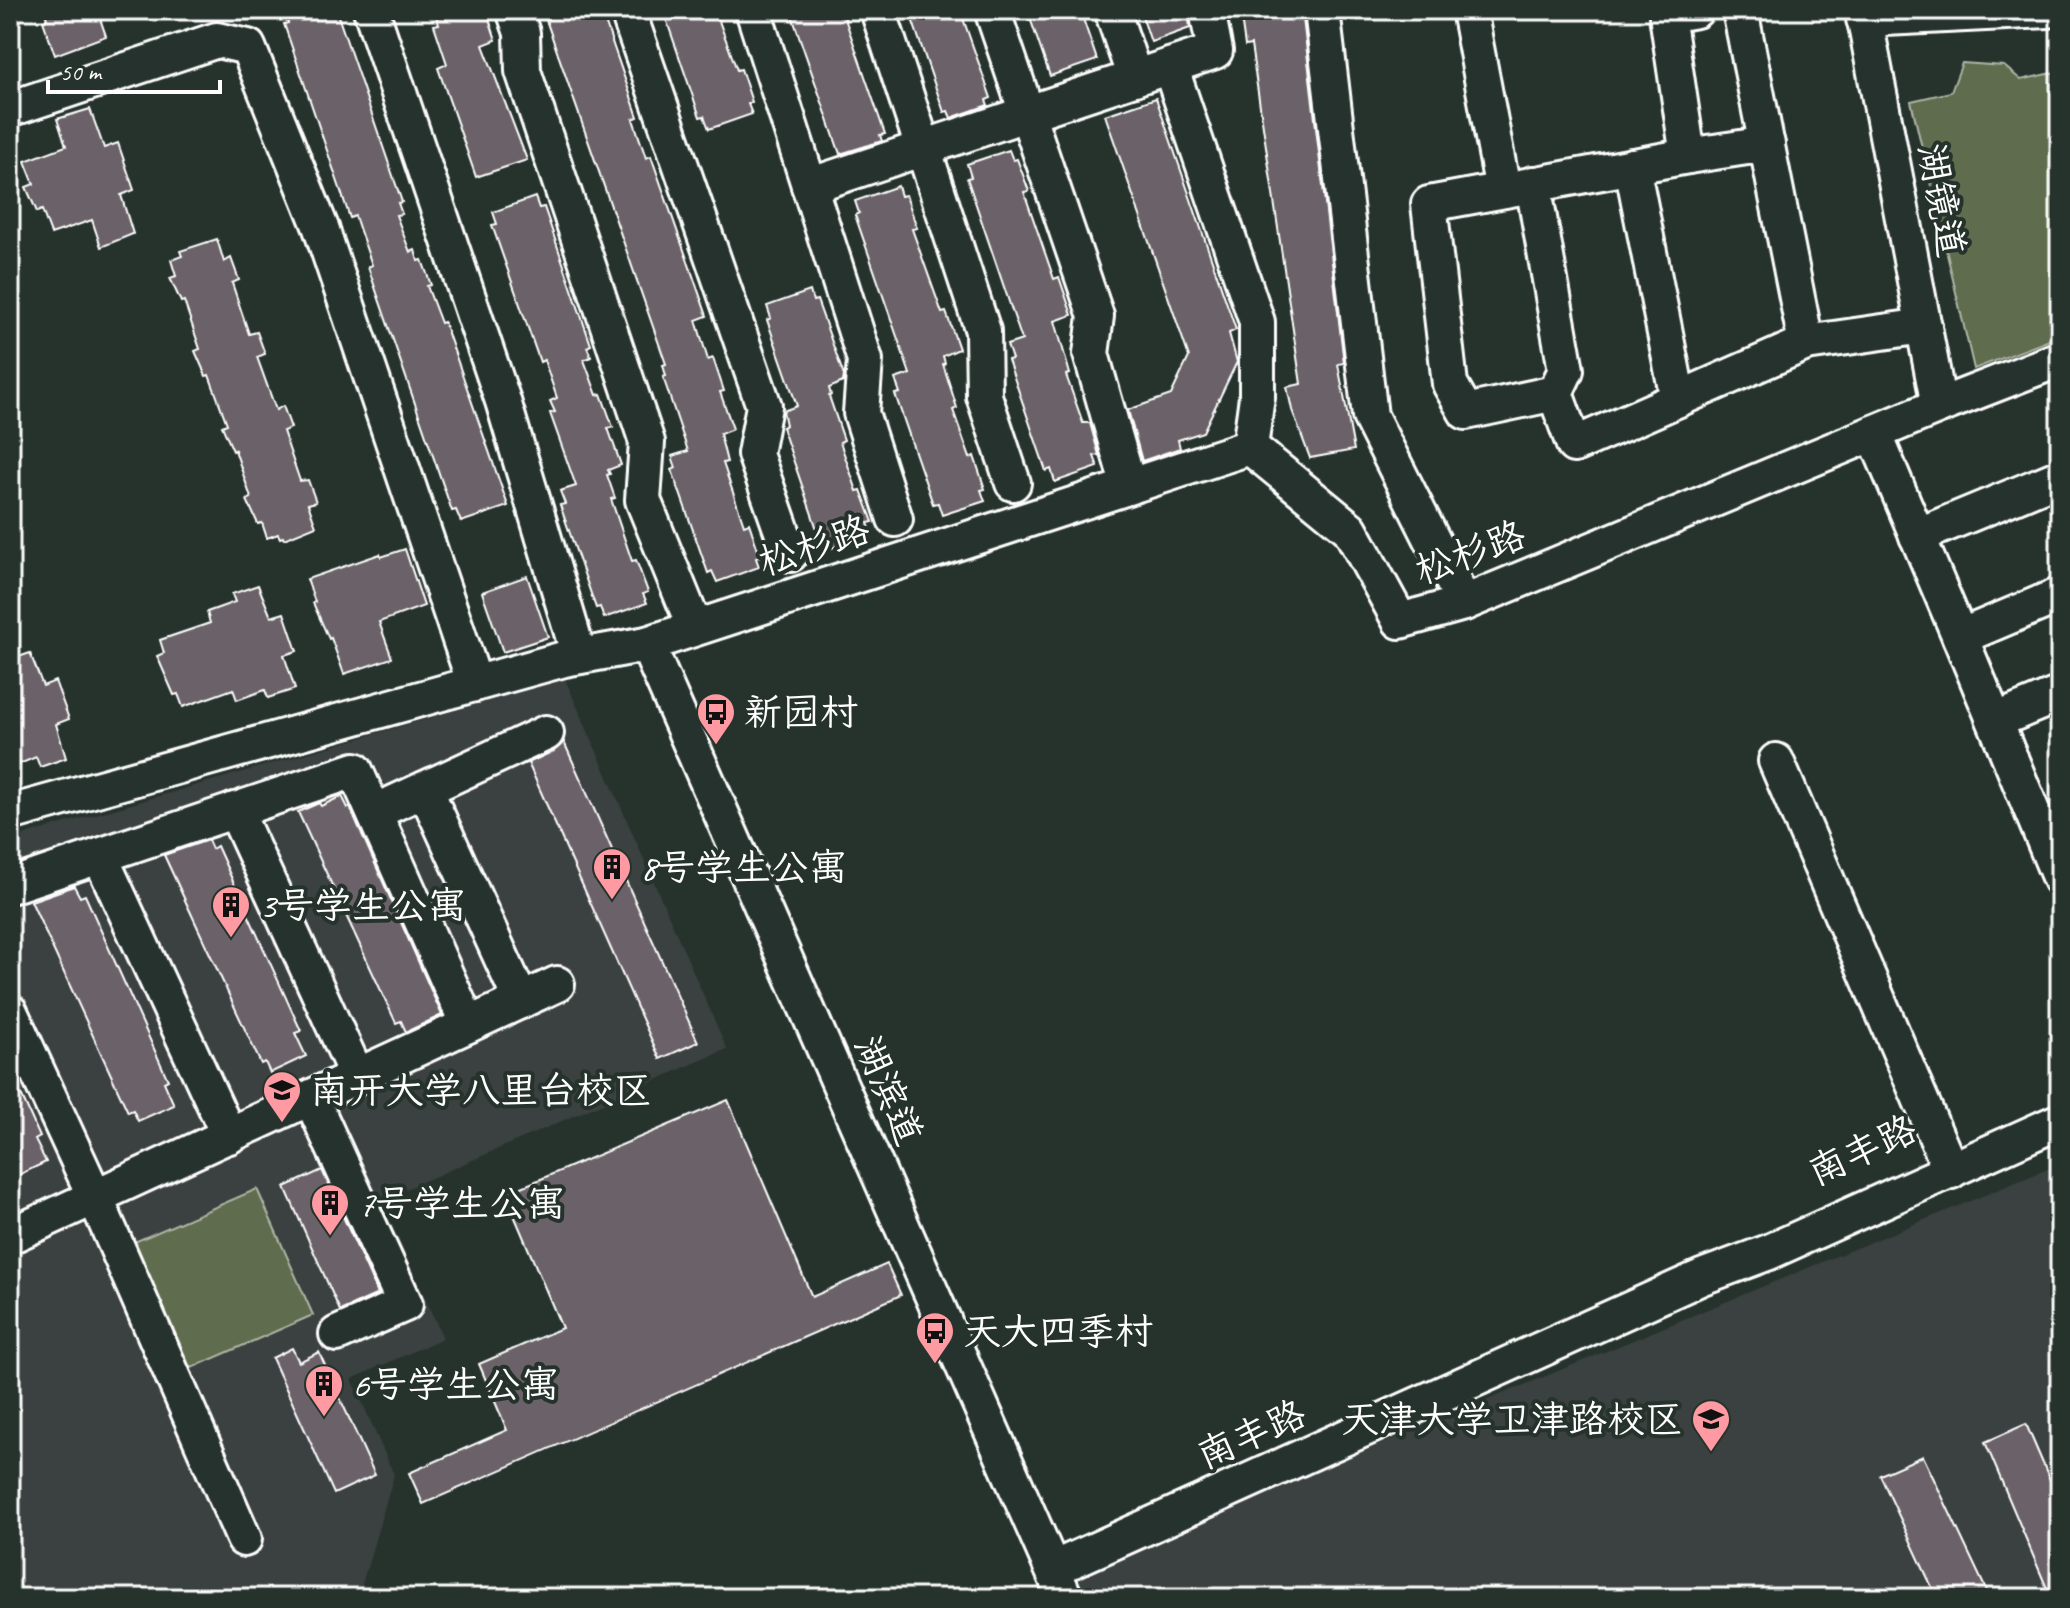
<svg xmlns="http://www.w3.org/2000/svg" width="2070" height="1608" font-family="Caveat,'LXGW WenKai TC',sans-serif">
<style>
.built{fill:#3b413f}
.green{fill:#5f6c4e;stroke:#afb6a6;stroke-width:2}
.building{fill:#6b6268;stroke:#fff;stroke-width:2}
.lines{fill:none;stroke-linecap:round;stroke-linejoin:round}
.minor-casing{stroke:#fff;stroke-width:40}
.minor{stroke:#26332d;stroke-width:34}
.labels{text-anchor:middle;stroke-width:8;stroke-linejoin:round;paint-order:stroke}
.street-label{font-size:38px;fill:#fff;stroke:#26332d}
.poi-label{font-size:38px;fill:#fff;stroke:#26332d;text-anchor:start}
</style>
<rect width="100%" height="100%" fill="#26332d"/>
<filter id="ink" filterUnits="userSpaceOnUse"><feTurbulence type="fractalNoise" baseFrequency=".0125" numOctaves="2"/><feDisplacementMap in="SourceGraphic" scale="16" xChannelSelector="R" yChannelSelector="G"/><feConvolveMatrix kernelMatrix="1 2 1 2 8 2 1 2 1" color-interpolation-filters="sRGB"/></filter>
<g filter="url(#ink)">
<g class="built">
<polygon points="565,679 727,1049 381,1200 443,1338 352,1379 394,1475 358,1598 10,1598 10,839"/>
<polygon points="2060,1164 2060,1598 1009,1598 1713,1307"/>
</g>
<g class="green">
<polygon points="1962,63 2004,66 2021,80 2060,71 2060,336 1974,369 1911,101 1951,92"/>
<polygon points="257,1189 313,1315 187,1370 132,1243"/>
</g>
<g class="building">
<polygon points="44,10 97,10 106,36 55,55 43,21 47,19"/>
<polygon points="283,10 336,10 402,202 398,203 402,214 396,215 410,252 415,250 418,261 422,260 431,285 427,286 441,323 444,322 508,506 461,522 456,510 452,511 368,267 372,265 359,228 355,216 350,218 284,24 288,23"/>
<polygon points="434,10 486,10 496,40 483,45 527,160 476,177 438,68 447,64 434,25 439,24"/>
<polygon points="555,10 601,10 638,117 633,119 646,158 651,156 707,316 696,320 708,360 713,358 724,391 720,392 733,429 720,434 727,462 723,463 744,525 749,523 760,556 756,558 759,567 717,582 712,571 708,573 672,470 676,468 672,456 688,451 663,377 666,376 663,365 666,364 544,14"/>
<polygon points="663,10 715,10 737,70 741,69 752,102 748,104 752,114 709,129 704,116 700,117"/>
<polygon points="790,10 842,10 885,134 880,135 882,141 840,154"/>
<polygon points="909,10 960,10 991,98 986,100 988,105 951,118 948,111 944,112"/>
<polygon points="1042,10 1080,10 1097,60 1050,76 1029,15"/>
<polygon points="1140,10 1188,10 1190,28 1151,42"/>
<polygon points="1240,10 1302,10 1344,363 1338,364 1354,450 1310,458 1292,410 1287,387 1301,384 1251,45 1245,46"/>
<polygon points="1156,98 1236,330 1229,333 1237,362 1203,432 1178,440 1180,448 1142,461 1128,410 1171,395 1189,357 1105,115"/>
<polygon points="90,109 104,148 118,143 134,190 121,195 133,234 101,247 92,220 51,234 42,210 37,212 26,187 34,184 25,161 66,146 57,119"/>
<polygon points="1009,150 1013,160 1017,159 1029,191 1024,192 1054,279 1059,277 1072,315 1055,321 1070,374 1066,375 1083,423 1090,423 1099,455 1094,456 1098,467 1055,482 1051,469 1046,471 1008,360 1012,359 1007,345 1022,340 967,178 971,177 967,164"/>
<polygon points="898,186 901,196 906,195 917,228 912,229 942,313 946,312 959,349 943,356 945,363 943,364 957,408 953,410 970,458 974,456 985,489 981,490 985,501 942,515 938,503 933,504 895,394 900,393 895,379 910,374 855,215 859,213 855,201"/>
<polygon points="535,197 539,208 544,207 591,345 587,347 591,357 584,360 597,395 601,394 613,427 608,428 621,465 608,470 610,474 607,475 615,498 611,499 632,561 636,560 648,592 643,594 647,603 604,618 600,607 596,608 560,505 565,504 560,491 576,486 550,413 555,412 550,401 557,398 544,360 540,362 492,225 497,224 493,212"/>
<polygon points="217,239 224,262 231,258 239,280 232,283 249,334 257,332 265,354 257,357 276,410 283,406 291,428 283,431 300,481 308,480 316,502 308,504 316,526 284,539 283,537 280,538 278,534 267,538 262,523 258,524 247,500 251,498 235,450 233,451 222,426 227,424 209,375 206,376 195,351 200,349 184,301 181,302 170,278 176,276 171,260 182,256 180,251"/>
<polygon points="810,291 813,301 817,300 844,376 843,382 829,388 831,395 829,396 844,440 840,442 857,491 861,490 873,522 868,523 872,534 829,549 825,536 820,538 782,427 786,425 783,411 797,406 767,320 771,318 767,306"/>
<polygon points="405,549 424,606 379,622 392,658 344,674 331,638 329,639 313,603 315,602 307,579 380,554 381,557"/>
<polygon points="527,576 548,637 503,652 482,592"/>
<polygon points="258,585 271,617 284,613 297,651 284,655 295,689 268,698 265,690 237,700 233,689 183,707 178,694 174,695 157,656 164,653 160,640 210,623 207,612 235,602 232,594"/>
<polygon points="30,653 43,686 55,681 69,719 56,724 66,758 40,767 36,757 10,768 10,660"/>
<polygon points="564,742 698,1042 660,1059 528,763 554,751"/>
<polygon points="342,796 348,808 350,807 442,1015 406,1032 401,1021 396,1023 298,812 319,803 321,806"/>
<polygon points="208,840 212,849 217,846 301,1031 295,1033 306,1056 270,1073 265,1062 261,1064 164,855"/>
<polygon points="74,886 80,897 85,895 168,1080 164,1082 174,1105 138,1121 133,1110 128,1112 31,901"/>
<polygon points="10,1070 40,1137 35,1140 46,1162 10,1179"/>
<polygon points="728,1100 812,1297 887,1264 901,1295 423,1504 409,1473 507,1430 479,1364 562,1328 505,1194"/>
<polygon points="322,1170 378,1294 340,1311 285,1187"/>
<polygon points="292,1348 299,1362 319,1352 375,1475 334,1494 272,1358"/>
<polygon points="2026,1424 2060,1503 2060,1598 2051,1598 1985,1442"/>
<polygon points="1923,1456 1990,1598 1937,1598 1880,1475"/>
</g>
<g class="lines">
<g class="minor-casing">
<g id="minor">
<polyline points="371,10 503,401 579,656"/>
<polyline points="514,10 522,33 523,71 647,442 643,500 695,628"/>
<polyline points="631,10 631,21 764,406 755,454 790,554"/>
<polyline points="753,10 865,360 861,413 895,519"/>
<polyline points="878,10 983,331 984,396 1013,483"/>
<polyline points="992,10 1096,316 1091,354 1125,473"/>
<polyline points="1112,10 1135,78"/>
<polyline points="1322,10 1370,416 1464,603"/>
<polyline points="1469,10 1503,190"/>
<polyline points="1696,10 1667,15 1688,156 1429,204 1450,384 1466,412 1555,393 1574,445 1806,343 1924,326"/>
<polyline points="1740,10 1806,343"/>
<polyline points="1863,10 1939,406"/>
<polyline points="1864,19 2049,10"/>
<polyline points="1170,66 1257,322 1257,397 1250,447"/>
<polyline points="10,109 217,40 248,47 321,228 475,684"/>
<polyline points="1688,156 1767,144"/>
<polyline points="1632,166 1678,399"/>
<polyline points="1533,184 1566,370 1555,393"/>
<polyline points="809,186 1215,51 1207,10"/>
<polyline points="1874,433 1960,637 2060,595"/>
<polyline points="1917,536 2060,477"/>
<polyline points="1960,637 2060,879"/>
<polyline points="647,644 1065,1598"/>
<polyline points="1995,721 2060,694"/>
<polyline points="1776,761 1951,1171"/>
<polyline points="425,789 521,1001"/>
<polyline points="235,810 357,1076"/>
<polyline points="375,812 546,733"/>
<polyline points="10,813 564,659 647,644 1250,447 1350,529 1400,621 1464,603 1939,406 2060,359"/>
<polyline points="100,856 229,1136"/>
<polyline points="10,886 355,770 468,1025"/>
<polyline points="10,1012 95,1197 244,1539"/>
<polyline points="311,1098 405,1304 337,1334"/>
<polyline points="10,1236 557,984"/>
<polyline points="1053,1569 1702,1277 1769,1252 2060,1121"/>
</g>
</g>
<use href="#minor" class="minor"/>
</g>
</g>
<defs>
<g id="bus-pin" transform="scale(2)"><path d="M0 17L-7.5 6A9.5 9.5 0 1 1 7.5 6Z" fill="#ff9aa2" stroke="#26332d"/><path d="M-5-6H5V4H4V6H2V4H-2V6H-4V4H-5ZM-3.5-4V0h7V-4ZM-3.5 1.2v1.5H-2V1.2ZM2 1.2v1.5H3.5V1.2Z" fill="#111"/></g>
<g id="building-pin" transform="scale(2)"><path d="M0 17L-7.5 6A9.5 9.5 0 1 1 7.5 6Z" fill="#ff9aa2" stroke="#26332d"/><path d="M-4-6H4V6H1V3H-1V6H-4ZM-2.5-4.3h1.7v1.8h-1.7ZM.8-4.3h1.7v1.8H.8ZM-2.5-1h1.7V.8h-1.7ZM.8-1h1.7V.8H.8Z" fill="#111"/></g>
<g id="university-pin" transform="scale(2)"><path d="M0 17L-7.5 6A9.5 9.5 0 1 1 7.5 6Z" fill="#ff9aa2" stroke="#26332d"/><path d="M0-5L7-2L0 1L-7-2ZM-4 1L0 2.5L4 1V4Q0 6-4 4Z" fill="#111"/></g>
</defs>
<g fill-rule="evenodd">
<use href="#bus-pin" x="716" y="712"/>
<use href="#building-pin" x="612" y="867"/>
<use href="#building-pin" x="231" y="905"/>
<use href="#university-pin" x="282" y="1090"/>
<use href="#building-pin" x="330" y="1203"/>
<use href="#bus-pin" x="935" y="1331"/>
<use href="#building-pin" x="324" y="1384"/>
<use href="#university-pin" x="1711" y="1419"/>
</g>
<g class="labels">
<g class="street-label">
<text transform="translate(1942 200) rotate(79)" y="13">湖镜道</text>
<text transform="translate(814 545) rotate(-18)" y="13">松杉路</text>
<text transform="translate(1470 552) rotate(-20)" y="13">松杉路</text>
<text transform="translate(889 1090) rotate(66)" y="13">湖滨道</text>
<text transform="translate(1862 1150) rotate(-25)" y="13">南丰路</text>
<text transform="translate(1251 1434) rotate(-24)" y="13">南丰路</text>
</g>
<g class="poi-label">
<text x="744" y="725">新园村</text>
<text x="640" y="880">8号学生公寓</text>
<text x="259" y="918">3号学生公寓</text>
<text x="310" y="1103">南开大学八里台校区</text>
<text x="358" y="1216">7号学生公寓</text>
<text x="963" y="1344">天大四季村</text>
<text x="352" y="1397">6号学生公寓</text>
<text x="1683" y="1432" text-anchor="end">天津大学卫津路校区</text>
</g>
</g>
<rect width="2070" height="1608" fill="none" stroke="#26332d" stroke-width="40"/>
<rect x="20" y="20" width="2030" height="1568" fill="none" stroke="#fff" stroke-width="3" filter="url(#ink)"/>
<path d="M48 80v12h172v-12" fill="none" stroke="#ffffff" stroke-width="4"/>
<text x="60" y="80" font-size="24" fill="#ffffff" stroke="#26332d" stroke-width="6" paint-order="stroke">50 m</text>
</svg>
